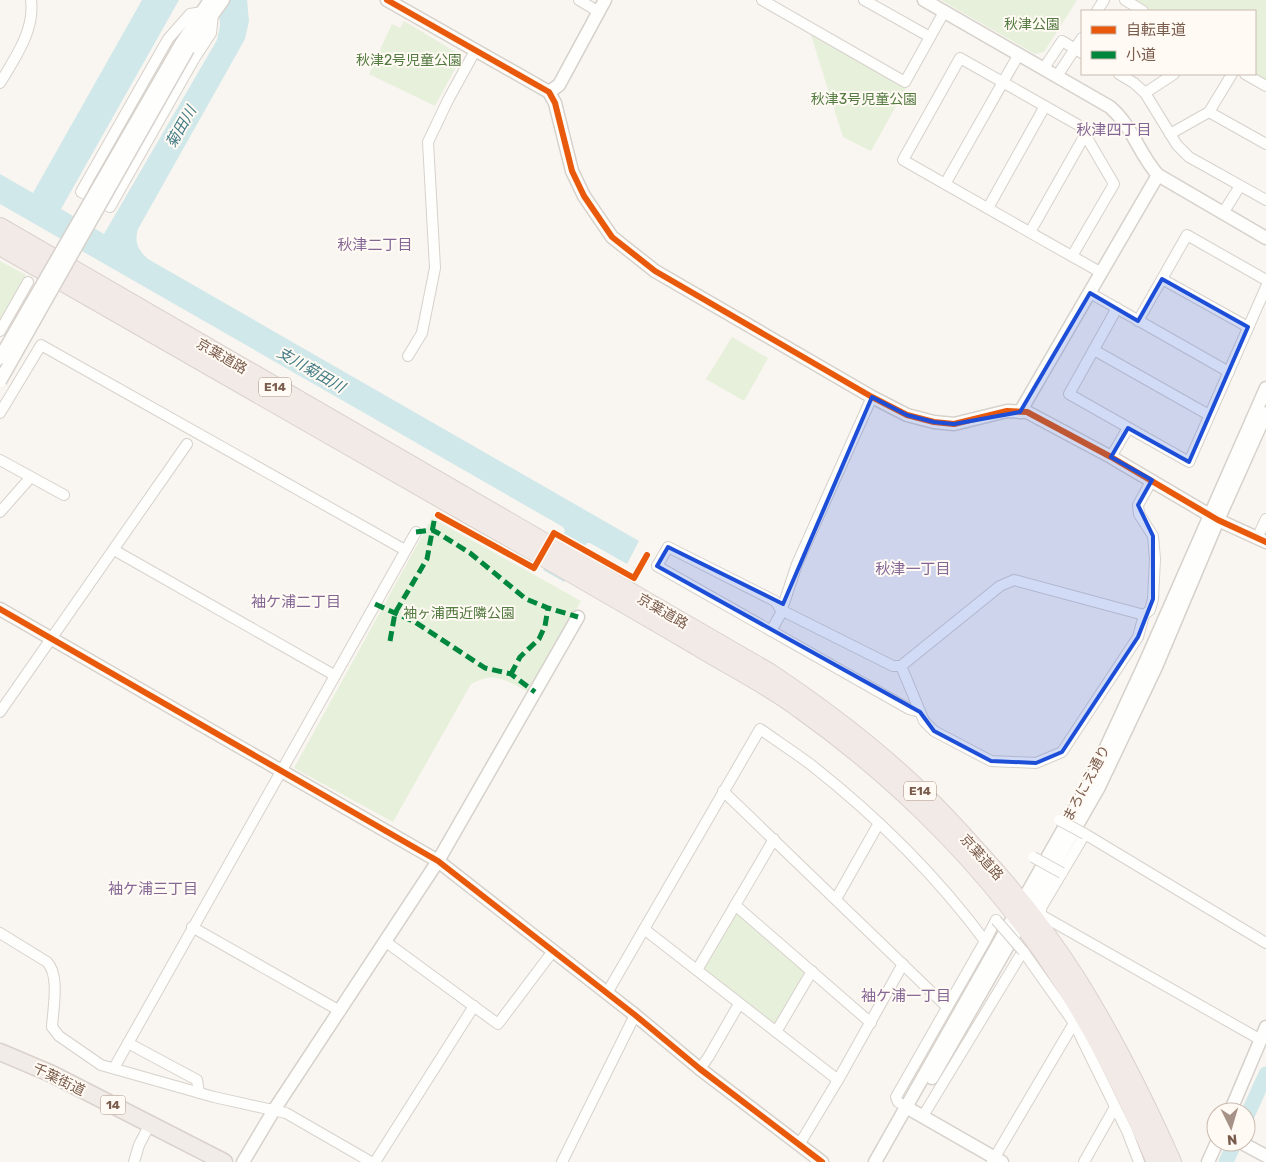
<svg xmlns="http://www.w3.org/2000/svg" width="1266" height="1162" font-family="Rubik,'Noto Sans JP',sans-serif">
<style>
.green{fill:#e7f0db}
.water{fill:#d0e8ea}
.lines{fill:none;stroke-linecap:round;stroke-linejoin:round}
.river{stroke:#d0e8ea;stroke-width:15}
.minor-casing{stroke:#d7d1cb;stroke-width:12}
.tertiary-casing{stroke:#d7d1cb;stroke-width:15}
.trunk-casing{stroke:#dad1cc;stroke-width:19}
.motorway-casing{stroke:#dad1cc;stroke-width:20}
.minor{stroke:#fefefd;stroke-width:10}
.tertiary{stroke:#fefefd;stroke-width:12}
.trunk{stroke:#f2ece8;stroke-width:16}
.motorway{stroke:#f2eae7;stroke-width:18}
.minor-bridge-casing{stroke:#d7d1cb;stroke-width:12;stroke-linecap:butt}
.tertiary-bridge-casing{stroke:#d7d1cb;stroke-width:15;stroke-linecap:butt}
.minor-bridge{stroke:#fefefd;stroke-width:10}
.tertiary-bridge{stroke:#fefefd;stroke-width:12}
.quiet{stroke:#00873e;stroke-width:5;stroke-dasharray:10 5;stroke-linecap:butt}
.cycleway-casing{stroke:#fffaf3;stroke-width:9}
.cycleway{stroke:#e8590c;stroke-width:6}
.marked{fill:#1d4ed8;fill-opacity:0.2;stroke:#1d4ed8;stroke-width:4;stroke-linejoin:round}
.labels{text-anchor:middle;stroke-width:4;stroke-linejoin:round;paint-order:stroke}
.shield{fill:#fffaf3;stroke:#a28b7f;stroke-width:1}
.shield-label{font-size:12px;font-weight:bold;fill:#7a5c4d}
.park-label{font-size:14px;fill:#537a41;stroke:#fffaf3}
.street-label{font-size:14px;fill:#7a5c4d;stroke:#fffaf3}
.water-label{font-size:15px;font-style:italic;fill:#437c86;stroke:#fffaf3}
.neighbourhood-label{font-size:15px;fill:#846695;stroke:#fffaf3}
</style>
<rect width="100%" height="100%" fill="#f9f5f0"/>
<g class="green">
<polygon points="941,0 1077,0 1044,52 1035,54"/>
<polygon points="1131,0 1266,0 1266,81 1254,74 1255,11 1150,11"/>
<polygon points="404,21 462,56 435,106 369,74 392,24 400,28"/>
<polygon points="810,32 906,88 871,151 843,137"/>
<polygon points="0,261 26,275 0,322"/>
<polygon points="732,337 768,358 744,401 706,379"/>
<path d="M 432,518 L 581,601 L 529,692 C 505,681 496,670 471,684 L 393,822 L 294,768 Z"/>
<polygon points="737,910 808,972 776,1027 703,971"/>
</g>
<path class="water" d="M 142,0 L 179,0 L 61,209 L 104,234 L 217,40 L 220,26 L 219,0 L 247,0 L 249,21 L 245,39 L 138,229 C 134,242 138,250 148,259 L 639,541 L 627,564 L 590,543 L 587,543 L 564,582 L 543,570 L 565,531 L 563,527 L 0,204 L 0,174 L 33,193 Z"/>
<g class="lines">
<g class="river">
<polyline points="1246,1118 1266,1074"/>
<polyline points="1226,1162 1235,1142"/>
</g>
<g class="minor-casing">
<g id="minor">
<polyline points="579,0 599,12"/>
<polyline points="762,0 905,82 944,12"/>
<polyline points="864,0 930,37"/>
<polyline points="1125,0 1143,11"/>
<polyline points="1097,11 1104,0"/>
<polyline points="202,12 190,14 168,39 81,192 110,207 194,59 211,33 213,14"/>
<polyline points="1044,68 1062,41 1082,53"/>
<polyline points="1119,74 1134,83 1145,93 1177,145 1189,157 1266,200"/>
<polyline points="1245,74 1266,86"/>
<polyline points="1057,76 1082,38"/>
<path d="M 0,83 C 15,58 35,30 31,0"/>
<polyline points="1145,93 1174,74"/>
<polyline points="1209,112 1266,144"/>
<polyline points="1170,134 1209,112 1232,74"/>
<polyline points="945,184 1019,54"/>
<polyline points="988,208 1045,106"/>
<polyline points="1223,213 1240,186"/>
<polyline points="1030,232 1085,135"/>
<path d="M 1072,256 L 1114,184 L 1080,126 L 960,58 L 903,160 C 968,197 1034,235 1100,272"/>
<polyline points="1162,279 1248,327"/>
<polyline points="1090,293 1229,372"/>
<polyline points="1117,308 1069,394 1189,462 1266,287"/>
<polyline points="1138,321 1187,235 1266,280"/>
<polyline points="0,331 28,282"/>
<polyline points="1094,350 1209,415"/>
<polyline points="408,356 422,333 435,268 428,142 448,100 475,51"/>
<polyline points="0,413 41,345 405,550"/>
<polyline points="1111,457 1128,428"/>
<polyline points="0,460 64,495"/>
<polyline points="0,512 30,478"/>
<polyline points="1257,538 1266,519"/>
<polyline points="114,550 334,675"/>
<polyline points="771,631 780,615 797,564 872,397"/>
<polyline points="901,666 924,721 934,731 991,761 1036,763 1062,752 1138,637 1144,615 1150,610 1153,599 1155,559 1153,536 1139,514 1138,505 1152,480"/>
<polyline points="0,712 187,444"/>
<polyline points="920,712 909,709 657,566 668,547 775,601 781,610 893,666 901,666 1000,586 1014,580 1144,615"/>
<polyline points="723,791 947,1007"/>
<polyline points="836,899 879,823"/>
<polyline points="735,905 871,1023"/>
<polyline points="192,927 340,1011"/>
<polyline points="644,929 838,1080"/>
<path d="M 0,933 L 47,962 C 60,975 53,1009 52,1027 L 59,1036 L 101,1065 L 214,1097 L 286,1113 L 371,1162"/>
<polyline points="985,941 996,920"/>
<polyline points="386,942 498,1024 553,951"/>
<polyline points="697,970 774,839"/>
<path d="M 607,993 L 760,729 C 777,741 794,752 810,764 C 875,815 936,875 985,941 L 896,1097 L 898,1102 L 906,1107"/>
<polyline points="776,1032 812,971"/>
<polyline points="1261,1040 1041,915 1041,908 1085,834 1266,943"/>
<polyline points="128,1043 197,1080 199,1093"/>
<polyline points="114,1068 416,532"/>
<polyline points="700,1069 709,1056 739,1004"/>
<polyline points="923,1116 1023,951 1074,1023 1127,1131 1139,1162"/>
<polyline points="799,1145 838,1080 903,964"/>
<polyline points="134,1162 139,1145 150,1124"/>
<polyline points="375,1162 474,1006"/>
<polyline points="562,1162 635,1015"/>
<polyline points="992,1162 1074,1023"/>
<polyline points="1084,1162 1115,1107"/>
</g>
</g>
<g class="tertiary-casing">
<g id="tertiary">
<polyline points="387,0 549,92 555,103 572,171 584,196 612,237 655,271 872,397 907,415 934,422 954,424 1007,411 1027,412 1111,457 1218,520 1266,542"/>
<path d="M 924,0 L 1110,107 C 1134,128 1138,153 1158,175 L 1266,238"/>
<polyline points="181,44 210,0"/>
<polyline points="188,49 223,0"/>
<polyline points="549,92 559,85 605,0"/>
<polyline points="1020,412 1158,175"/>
<polyline points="0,609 438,861 635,1015 700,1069 822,1162"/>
<polyline points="932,1078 1099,787 1156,667 1218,520 1266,413"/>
<polyline points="906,1107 1002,1162"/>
<polyline points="1230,1112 1266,1027"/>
<polyline points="1240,1142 1266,1156"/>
<polyline points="243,1162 274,1110 438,861 578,617"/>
<polyline points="875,1162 1090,782 1145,663 1266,388"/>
<polyline points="1208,1162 1217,1142"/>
</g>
</g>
<g class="trunk-casing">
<polyline id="trunk" points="0,1052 52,1074 224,1162"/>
</g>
<g class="motorway-casing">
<g id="motorway">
<path d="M 0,227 L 770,673 C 824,709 877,749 924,795 C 943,813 961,833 978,852 C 1015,892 1049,935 1078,981 C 1114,1039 1144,1099 1172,1162"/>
<path d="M 0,246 C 160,337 320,429 480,521 C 553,562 625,604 697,646 C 731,667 768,685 800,709 C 904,783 998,878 1066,987 C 1101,1043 1130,1101 1156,1162"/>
</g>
</g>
<use href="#minor" class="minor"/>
<use href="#tertiary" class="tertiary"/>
<use href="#trunk" class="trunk"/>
<use href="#motorway" class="motorway"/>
<g class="minor-bridge-casing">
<g id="minor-bridge">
<polyline points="1059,820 1085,834"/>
<polyline points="1033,857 1062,873"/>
<polyline points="996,920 1023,951"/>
</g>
</g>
<g class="tertiary-bridge-casing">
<g id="tertiary-bridge">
<polyline points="0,358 181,44"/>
<polyline points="0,381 188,49"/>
</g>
</g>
<use href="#minor-bridge" class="minor-bridge"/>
<use href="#tertiary-bridge" class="tertiary-bridge"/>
<g class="quiet">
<polyline points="416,532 432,530 438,533 470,553 526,599 548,608 578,617"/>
<polyline points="375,604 415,622 485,668 511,674 535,692"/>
<polyline points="390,641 395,613 427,559 435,516 438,515 441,516"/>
<polyline points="511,674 520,657 539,639 545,626 548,608"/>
</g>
<g class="cycleway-casing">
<g id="cycleway">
<polyline points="387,0 549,92 555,103 572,171 584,196 612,237 655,271 872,397 907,415 934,422 954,424 1007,411 1027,412 1111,457 1218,520 1266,542"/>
<polyline points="438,515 534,568 554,533 634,578 647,555"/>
<polyline points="0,609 438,861 635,1015 700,1069 822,1162"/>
</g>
</g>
<use href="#cycleway" class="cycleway"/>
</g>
<path class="marked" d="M 1162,279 L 1248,327 L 1189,462 L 1128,428 L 1111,457 L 1152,480 L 1138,505 L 1153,536 L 1153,599 L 1138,637 L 1062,752 L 1036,763 L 991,761 L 934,731 L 920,712 L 657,566 L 668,547 L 783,604 L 872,397 L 907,415 L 934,422 L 954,424 L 1020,412 L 1090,293 L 1138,321 Z"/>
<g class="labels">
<g class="shield">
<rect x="259" y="377.5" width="32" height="19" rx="4"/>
<rect x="904" y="781.5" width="32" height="19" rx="4"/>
<rect x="100.5" y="1095.5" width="25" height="19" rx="4"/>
</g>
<g class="shield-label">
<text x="275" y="391">E14</text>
<text x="920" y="795">E14</text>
<text x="113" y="1109">14</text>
</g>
<g class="park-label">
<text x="1032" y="29">秋津公園</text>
<text x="409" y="65">秋津2号児童公園</text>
<text x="864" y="104">秋津3号児童公園</text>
<text x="459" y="618">袖ヶ浦西近隣公園</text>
</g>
<g class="street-label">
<text transform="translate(222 356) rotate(30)" y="5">京葉道路</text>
<text transform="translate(663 611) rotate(30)" y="5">京葉道路</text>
<text transform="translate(1086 783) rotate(-62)" y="5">まろにえ通り</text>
<text transform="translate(982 857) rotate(48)" y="5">京葉道路</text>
<text transform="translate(59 1079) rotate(26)" y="5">千葉街道</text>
</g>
<g class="water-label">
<text transform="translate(181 127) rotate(-60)" y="5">菊田川</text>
<text transform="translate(311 370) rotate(30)" y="5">支川菊田川</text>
</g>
<g class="neighbourhood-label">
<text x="1114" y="135">秋津四丁目</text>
<text x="375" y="250">秋津二丁目</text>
<text x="913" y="574">秋津一丁目</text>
<text x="296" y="607">袖ケ浦二丁目</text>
<text x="153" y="894">袖ケ浦三丁目</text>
<text x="906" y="1001">袖ケ浦一丁目</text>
</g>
</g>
<rect x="1081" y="10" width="175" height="65" fill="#fffaf3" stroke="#cabbb1"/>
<rect x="1091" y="26" width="25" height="8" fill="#e8590c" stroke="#cabbb1"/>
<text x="1126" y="35" font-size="15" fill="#7a5c4d">自転車道</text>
<rect x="1091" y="51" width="25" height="8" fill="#00873e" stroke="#cabbb1"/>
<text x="1126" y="60" font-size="15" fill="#7a5c4d">小道</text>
<g transform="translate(1231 1127) rotate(175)"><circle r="24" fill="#fffaf3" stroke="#cabbb1"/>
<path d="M0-4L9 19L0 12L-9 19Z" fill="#a69286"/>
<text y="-8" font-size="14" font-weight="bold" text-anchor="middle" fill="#7a5c4d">N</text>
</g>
</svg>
